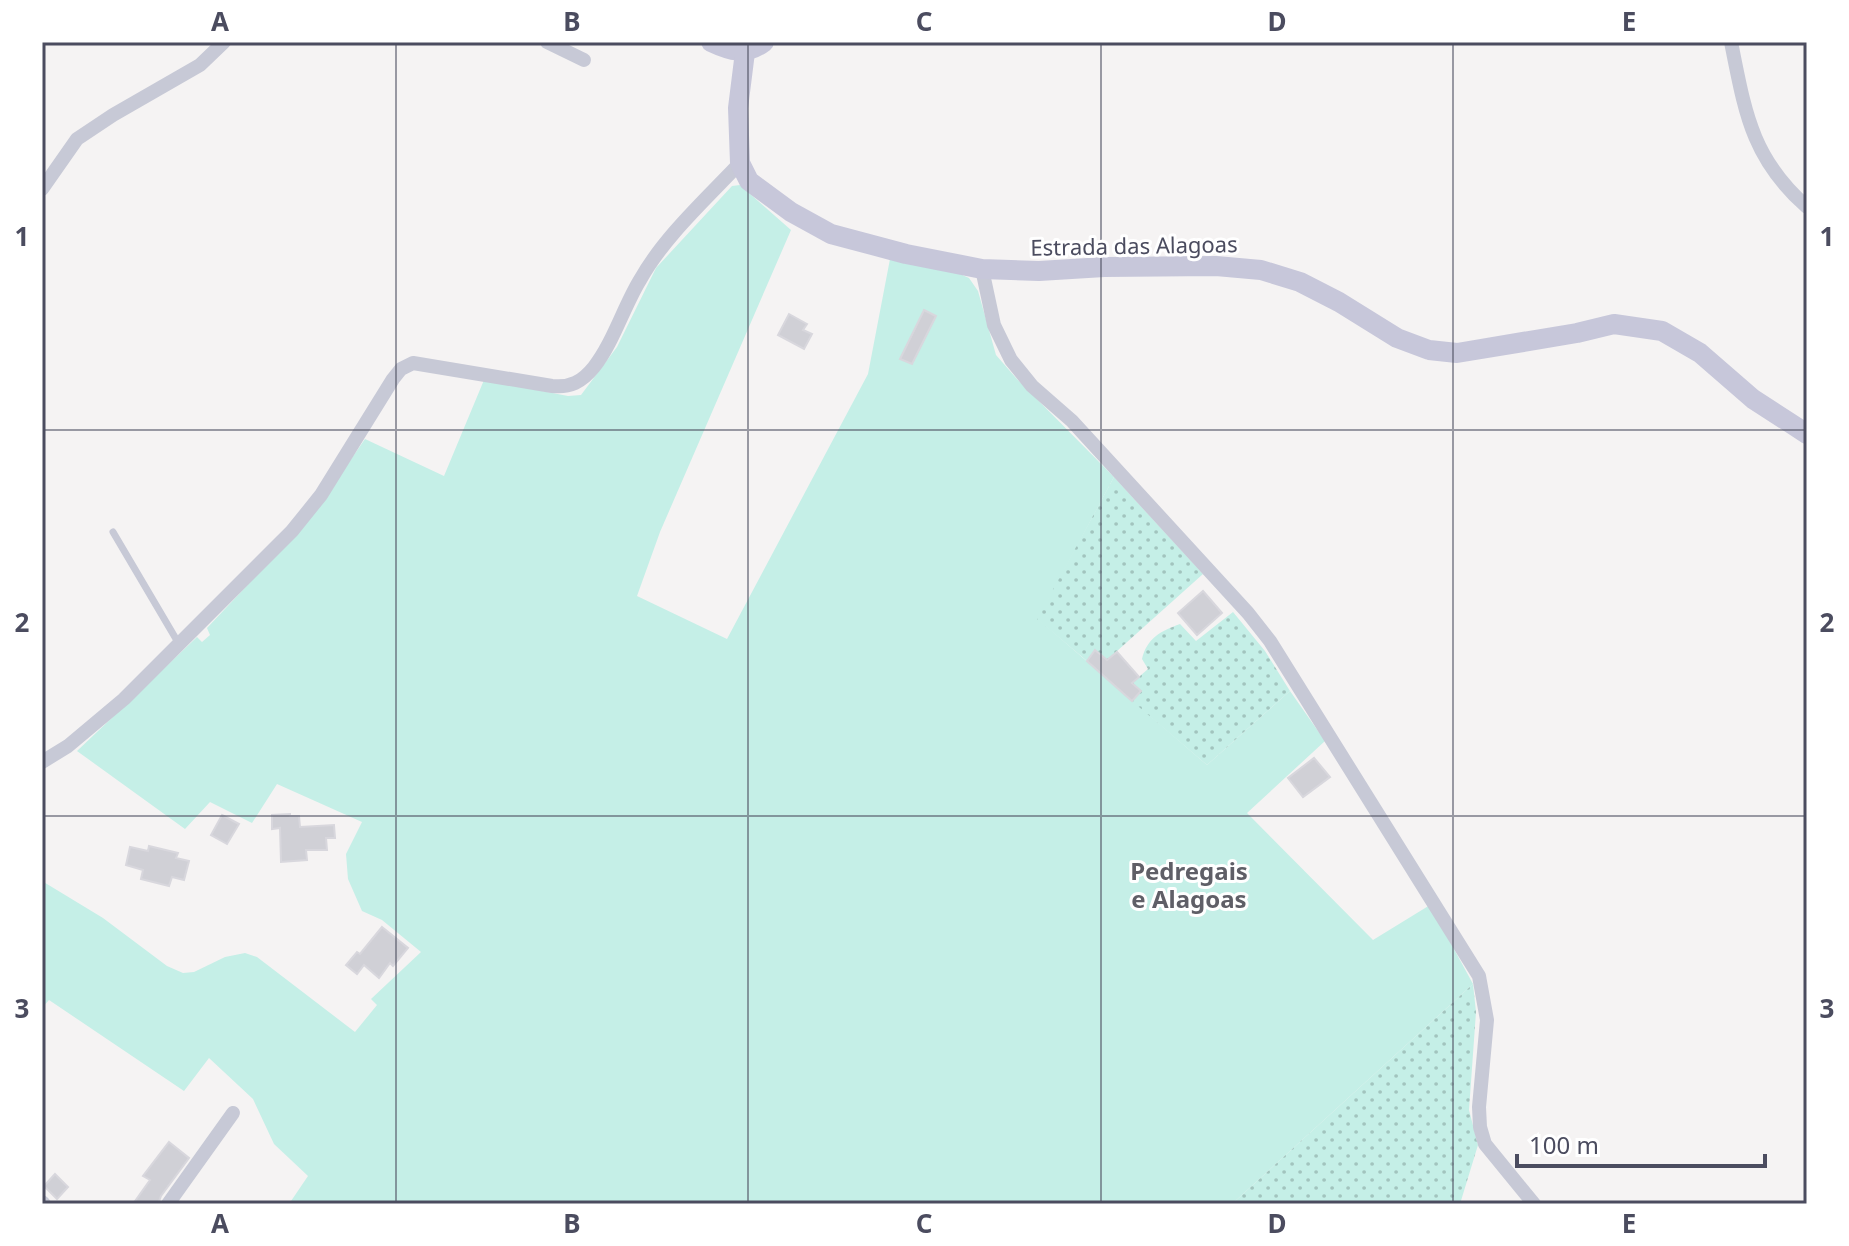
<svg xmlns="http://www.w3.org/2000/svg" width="1849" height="1246" font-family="'Noto Sans',sans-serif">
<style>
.grass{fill:#c5efe7}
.garden{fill:url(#garden-dots)}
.building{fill:#d0d0d6;stroke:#d8d7dd;stroke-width:2}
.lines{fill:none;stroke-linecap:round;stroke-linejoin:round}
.lane{stroke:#c7c9d6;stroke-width:7}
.street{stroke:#c7c9d6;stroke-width:14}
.secondary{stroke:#c7c7da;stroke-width:20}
.grid{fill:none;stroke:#4b4c5f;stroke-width:2;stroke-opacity:0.55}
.labels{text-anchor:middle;stroke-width:6;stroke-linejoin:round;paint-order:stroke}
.street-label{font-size:22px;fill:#4b4c5f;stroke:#fff}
.neighbourhood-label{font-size:24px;font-weight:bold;fill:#5f5f67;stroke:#fff}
.neatline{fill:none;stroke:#4b4c5f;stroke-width:3}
.grid-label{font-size:26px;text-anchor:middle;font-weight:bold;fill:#4b4c5f}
</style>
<defs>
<pattern id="garden-dots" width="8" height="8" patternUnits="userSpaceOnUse" patternTransform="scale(2)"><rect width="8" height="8" fill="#c5efe7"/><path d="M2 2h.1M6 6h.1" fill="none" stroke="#a2c4be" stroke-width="1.8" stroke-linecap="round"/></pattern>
</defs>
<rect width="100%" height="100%" fill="#f5f3f3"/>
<polygon class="grass" points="740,185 791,230 660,532 637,596 727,639 868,374 890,259 958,273 969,278 978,291 996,355 1016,378 1114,477 1038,619 1207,765 1290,691 1325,741 1247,813 1373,940 1430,905 1473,984 1232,1204 289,1204 308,1176 274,1144 253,1099 209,1058 184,1091 49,1000 42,1008 42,881 103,918 167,966 183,973 194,972 225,957 245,953 257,957 355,1032 377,1005 371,999 421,952 382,920 362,911 348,879 346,854 362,822 277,784 252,823 210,802 185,829 77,751 197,637 202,642 210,635 207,628 308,521 365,439 444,476 484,380 568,396 581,395 617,347 656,268 732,186"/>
<g class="garden">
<polygon points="1114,477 1203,574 1107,660 1095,651 1087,661 1037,619"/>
<path d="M 1233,612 L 1265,651 L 1290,691 L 1207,765 L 1132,701 L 1141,691 L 1132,683 L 1148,669 L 1142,659 C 1147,638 1161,631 1180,624 L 1196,641 Z"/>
<polygon points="1473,984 1476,1012 1469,1110 1478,1145 1460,1204 1232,1204"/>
</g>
<g class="building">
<polygon points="924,310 936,316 912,364 900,359"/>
<polygon points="789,314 807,324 803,330 812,334 804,349 778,335"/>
<polygon points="1203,591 1222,613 1197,635 1178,613"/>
<polygon points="1095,650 1107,660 1117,652 1139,677 1132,683 1141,691 1132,701 1087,661"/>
<polygon points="1314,758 1330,777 1303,797 1288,778"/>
<polygon points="290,814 290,816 299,816 300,827 334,825 335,838 326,838 327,850 306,850 307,860 281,862 280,828 272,829 272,815"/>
<polygon points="222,815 239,824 227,844 211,835"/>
<polygon points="149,846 178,853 176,858 189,861 184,880 172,877 169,886 141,879 143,870 126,865 130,847 148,851"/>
<polygon points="382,927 408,948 393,966 390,963 379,978 364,965 357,974 346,965 357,952 360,954"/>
<polygon points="169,1142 189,1158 161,1196 158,1204 133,1204 150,1180 143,1176"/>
<polygon points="55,1174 68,1187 57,1199 44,1186"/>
</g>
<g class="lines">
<polyline class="lane" points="113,532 179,644"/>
<g class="street">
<polyline points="547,42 584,60"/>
<path d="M 1731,42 C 1745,111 1751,158 1807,207"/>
<polyline points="42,189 77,139 113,115 200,65 224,42"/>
<polyline points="982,269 994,325 1011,360 1032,386 1072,421 1248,613 1270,641 1479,976 1487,1020 1479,1107 1480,1127 1485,1144 1534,1204"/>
<path d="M 42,762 L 68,746 L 124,699 L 292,531 L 321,495 L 393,379 L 401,369 L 413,363 L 552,386 C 570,388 582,382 594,367 C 613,343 624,306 640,280 C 664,237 706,199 740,163"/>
<polyline points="42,1202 44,1204"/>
<polyline points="168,1204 233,1113"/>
</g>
<g class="secondary">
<path d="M 711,42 C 730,51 746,56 764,42"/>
<polyline points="745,52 738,108 740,163 749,181 791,212 831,234 906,254 982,269 1039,271 1104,267 1216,266 1261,270 1300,282 1339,302 1397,338 1429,350 1457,353 1577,333 1614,324 1662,331 1700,353 1753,399 1807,434"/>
</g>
</g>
<path class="grid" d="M 396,42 L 396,1204M 748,42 L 748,1204M 1101,42 L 1101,1204M 1453,42 L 1453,1204M 42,430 L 1807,430M 42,816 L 1807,816"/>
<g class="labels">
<g class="street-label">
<text transform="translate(1134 246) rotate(-1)" y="8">Estrada das Alagoas</text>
</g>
<g class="neighbourhood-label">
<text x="1189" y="880">Pedregais<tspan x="1189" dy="28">e Alagoas</tspan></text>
</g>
</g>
<rect width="1849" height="1246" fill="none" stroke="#ffffff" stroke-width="88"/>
<path d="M1517 1154v12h248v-12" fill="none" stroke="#4b4c5f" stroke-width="4"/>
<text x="1529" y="1154" font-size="24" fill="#4b4c5f" stroke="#ffffff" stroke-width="6" paint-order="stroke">100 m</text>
<rect x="44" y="44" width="1761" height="1158" class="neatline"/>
<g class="grid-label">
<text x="220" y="31">A</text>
<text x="572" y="31">B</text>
<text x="924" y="31">C</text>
<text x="1277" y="31">D</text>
<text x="1629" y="31">E</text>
<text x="22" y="246">1</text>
<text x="1827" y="246">1</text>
<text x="22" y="632">2</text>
<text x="1827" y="632">2</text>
<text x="22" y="1018">3</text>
<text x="1827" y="1018">3</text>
<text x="220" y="1233">A</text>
<text x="572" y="1233">B</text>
<text x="924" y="1233">C</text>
<text x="1277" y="1233">D</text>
<text x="1629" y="1233">E</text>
</g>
</svg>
